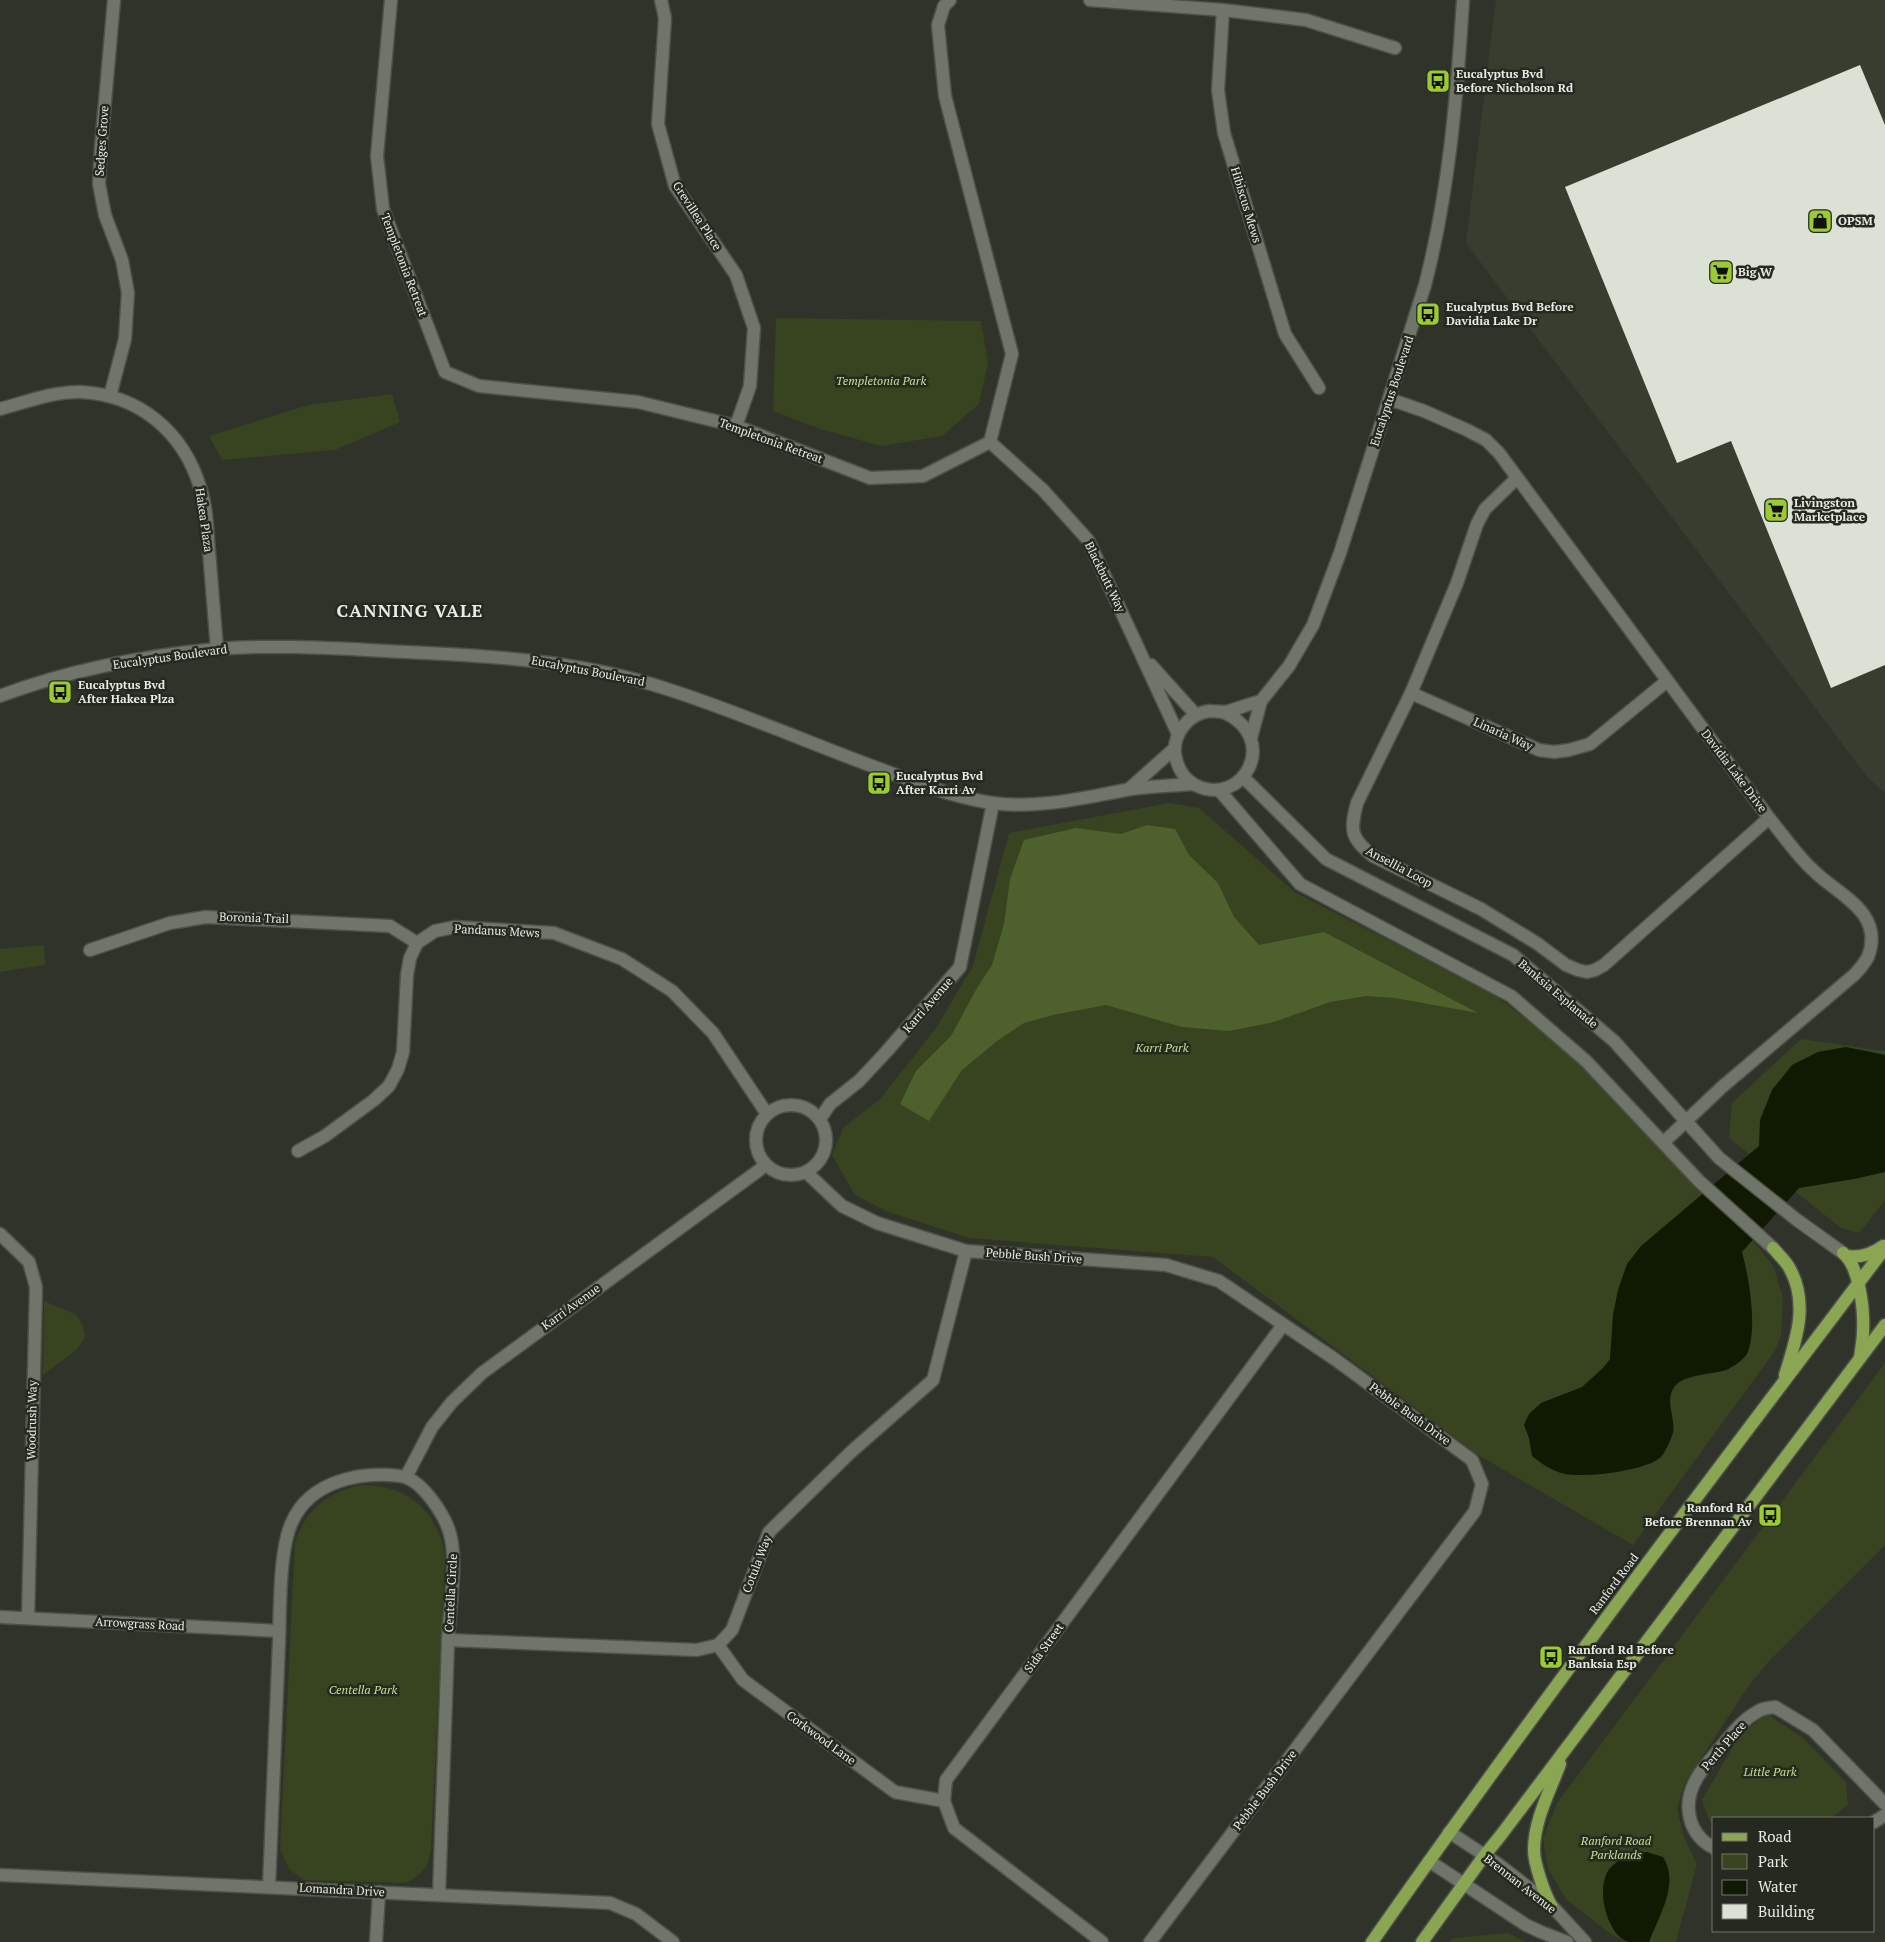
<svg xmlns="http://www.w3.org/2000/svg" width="1885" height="1942" font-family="'PT Serif',serif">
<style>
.built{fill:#383e2f}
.green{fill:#37441f}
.forest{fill:#4e612c}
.water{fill:#101901}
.building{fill:#dce1d5}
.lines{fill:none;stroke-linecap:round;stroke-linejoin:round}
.minor-casing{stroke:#4d5149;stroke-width:15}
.major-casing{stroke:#4d5149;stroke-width:15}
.minor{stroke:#70756a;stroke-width:12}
.major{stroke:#8aa653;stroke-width:12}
.labels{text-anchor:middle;stroke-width:5;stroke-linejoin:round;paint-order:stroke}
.poi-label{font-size:12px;font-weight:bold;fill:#e8eae4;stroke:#252920;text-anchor:start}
.street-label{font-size:12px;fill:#e8eae4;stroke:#252920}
.park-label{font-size:12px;font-style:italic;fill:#c1e08f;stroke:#252920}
.district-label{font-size:18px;font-weight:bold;letter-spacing:1px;fill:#e8eae4;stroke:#252920}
</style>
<rect width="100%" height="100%" fill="#2f332a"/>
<polygon class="built" points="1496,0 1885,0 1885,793 1867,777 1466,243"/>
<g class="green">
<polygon points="776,318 981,321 988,363 979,404 942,436 881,446 820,429 773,411"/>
<polygon points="392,394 400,422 335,450 222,460 209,436 308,405"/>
<polygon points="1169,803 1199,808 1296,893 1491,992 1586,1066 1738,1222 1774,1267 1783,1299 1781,1336 1775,1351 1633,1545 1478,1455 1213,1257 969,1238 886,1211 855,1195 832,1155 843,1128 880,1099 936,1028 973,966 1009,833"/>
<polygon points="44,945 45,965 0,972 0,949"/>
<polygon points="1801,1039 1885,1051 1885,1200 1859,1233 1841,1228 1729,1138 1732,1103"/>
<polygon points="44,1301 75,1314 83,1325 85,1336 84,1340 74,1352 43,1375"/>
<polygon points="1885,1363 1885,1545 1770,1660 1748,1687 1685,1783 1677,1808 1684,1837 1697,1864 1676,1942 1626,1942 1609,1933 1566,1899 1548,1869 1543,1838 1557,1803"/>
<path d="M 361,1485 C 406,1484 438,1511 445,1555 L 431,1848 C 429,1866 422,1876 405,1883 L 304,1880 L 289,1869 L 280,1849 L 295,1542 C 306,1509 328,1492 361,1485 Z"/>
<polygon points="1767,1714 1803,1738 1846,1782 1848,1805 1831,1818 1714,1818 1714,1824 1710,1822 1702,1800 1740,1734"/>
<polygon points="1508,1933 1525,1942 1450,1942 1453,1938"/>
</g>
<polygon class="forest" points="1147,825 1175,829 1189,855 1218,883 1234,917 1259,945 1324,932 1478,1013 1395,998 1366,996 1330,1002 1274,1022 1229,1031 1182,1027 1106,1005 1053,1015 1024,1023 997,1041 962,1070 929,1121 900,1104 916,1071 951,1036 977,988 992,965 1004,924 1010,879 1024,840 1076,828 1121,834"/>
<g class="water">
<path d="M 1846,1047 L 1885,1055 L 1885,1172 L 1854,1179 L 1799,1188 L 1742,1252 C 1749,1278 1758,1329 1747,1354 C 1744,1359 1732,1368 1726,1370 C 1713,1374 1684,1375 1676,1385 C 1663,1399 1676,1417 1673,1433 C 1671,1439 1665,1453 1661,1457 C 1646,1471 1585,1478 1565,1474 C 1552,1471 1542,1464 1532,1456 L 1529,1438 L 1524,1425 L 1529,1414 L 1541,1403 L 1582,1387 L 1603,1368 L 1610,1359 L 1613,1315 L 1618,1290 L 1627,1264 L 1641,1246 L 1759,1146 L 1760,1120 L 1772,1090 L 1792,1065 L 1818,1052 Z"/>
<path d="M 1647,1852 L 1663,1857 C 1680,1883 1659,1916 1649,1942 C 1643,1942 1635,1942 1629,1942 C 1607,1937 1593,1883 1612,1866 C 1621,1857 1635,1854 1647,1852 Z"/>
</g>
<polygon class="building" points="1860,65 1885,125 1885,665 1831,688 1731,441 1677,463 1565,187"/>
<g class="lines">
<g class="minor-casing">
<g id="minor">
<polyline points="391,0 377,156 383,209 445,372 479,386 638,402 736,426 870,478 923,476 990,442 1012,354 945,96 938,25 944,6 950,0"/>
<polyline points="661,0 665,18 658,124 675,186 736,275 754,328 750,386 736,426"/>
<polyline points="1090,0 1223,10 1306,20 1395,48"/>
<polyline points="1223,10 1218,90 1224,133 1285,334 1319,388"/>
<polyline points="110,396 125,339 128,293 122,260 105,215 99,184 101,147 114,0"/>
<path d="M 1389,399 L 1424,411 L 1467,430 L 1486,440 L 1499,453 L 1769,818 C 1784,836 1797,856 1814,871 C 1838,895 1885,912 1868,957 C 1864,964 1859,970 1854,975 L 1722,1087 L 1664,1142"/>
<path d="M 0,409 C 26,402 54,391 81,392 C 140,395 183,432 200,487 C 207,507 207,530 209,551 C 212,584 214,616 217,649"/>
<polyline points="990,442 1043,490 1088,540 1178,734"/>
<path d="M 1517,478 L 1485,509 L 1477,524 L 1457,583 L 1411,693 L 1357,803 C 1350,830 1350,838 1373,856 L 1481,909 L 1538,944 L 1566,965 L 1578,970 L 1587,972 L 1595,970 L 1604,965 L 1769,818"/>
<polyline points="1151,665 1196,715"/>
<polyline points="1411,693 1539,750 1554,752 1569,750 1590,744 1667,681"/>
<path d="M 0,696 C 69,670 142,656 216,649 C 278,644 344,649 406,652 C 495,656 582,661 667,689 C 739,712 809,743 880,769 C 916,783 953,797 992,803 C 1038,809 1081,798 1126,790 C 1148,786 1171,786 1193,784"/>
<path d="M 1223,712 C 1282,738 1243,809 1195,785 C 1184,779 1177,767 1175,754 C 1173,734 1188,714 1209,711 C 1214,711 1220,712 1225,712 C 1237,709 1249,704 1261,701"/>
<path d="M 1251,738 L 1261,701 L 1289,666 L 1313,625 L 1340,553 L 1425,285 C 1449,192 1457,96 1463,0"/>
<polyline points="1243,777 1326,859 1513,955 1614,1041 1719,1158 1797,1220 1843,1253"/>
<polyline points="1129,789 1175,748"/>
<polyline points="1219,790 1300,884 1511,996 1586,1061 1699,1181 1773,1248"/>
<polyline points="90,950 170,923 206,917 390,926 417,943"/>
<circle cx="791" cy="1140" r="35"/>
<polyline points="820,1119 830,1104 859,1081 887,1051 960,967 993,803"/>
<polyline points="298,1151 325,1136 374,1100 389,1086 398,1069 403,1052 407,975 410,958 417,943 435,931 455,927 554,933 622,959 672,991 713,1033 767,1114"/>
<polyline points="806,1172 842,1206 877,1223 966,1251 1166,1265 1219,1281 1336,1360 1472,1460 1482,1484 1475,1511 1150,1942"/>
<polyline points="0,1234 29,1262 36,1287 28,1618"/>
<polyline points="406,1477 432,1427 452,1402 482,1373 766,1165"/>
<polyline points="0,1617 279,1631"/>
<polyline points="448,1640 697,1650 718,1645 732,1630 769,1532 852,1451 933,1380 966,1251"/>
<polyline points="718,1645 743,1680 895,1792 944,1801"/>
<polyline points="1874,1822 1885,1815"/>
<polyline points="1449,1832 1498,1864 1551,1905 1585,1942"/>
<path d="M 1714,1848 C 1687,1834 1682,1803 1697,1778 C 1703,1767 1713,1757 1721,1747 C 1732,1734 1742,1720 1757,1712 C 1762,1708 1769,1708 1775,1707 L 1813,1730 L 1885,1804"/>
<polyline points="1429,1861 1526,1925 1541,1932 1567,1942"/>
<polyline points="0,1875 610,1903 636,1914 673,1942"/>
<path d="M 269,1887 C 272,1805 275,1724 279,1643 C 280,1612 279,1549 292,1522 C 310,1481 360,1471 400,1476 C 421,1478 445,1515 450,1534 C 458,1562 449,1611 448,1642 C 445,1726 442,1810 439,1895"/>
<polyline points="376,1942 379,1892"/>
<polyline points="1102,1942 954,1828 944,1801 946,1780 1283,1325"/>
</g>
</g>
<g class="major-casing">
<g id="major">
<path d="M 1773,1248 C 1778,1254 1786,1261 1790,1269 C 1809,1304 1796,1340 1785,1375"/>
<path d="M 1843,1253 C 1860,1267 1864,1311 1863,1331 C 1863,1340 1861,1349 1860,1358"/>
<path d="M 1846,1256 C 1860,1258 1871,1255 1883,1246"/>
<path d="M 1551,1905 C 1544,1893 1534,1863 1534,1850 C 1534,1820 1550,1791 1560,1764"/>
<path d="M 1372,1942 C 1537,1706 1711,1478 1885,1248"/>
<polyline points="1422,1942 1484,1856 1501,1835 1885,1325"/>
</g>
</g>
<use href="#minor" class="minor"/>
<use href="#major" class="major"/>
</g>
<defs>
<g id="bus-square" transform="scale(1.25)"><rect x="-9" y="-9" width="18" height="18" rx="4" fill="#9cca32" stroke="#252920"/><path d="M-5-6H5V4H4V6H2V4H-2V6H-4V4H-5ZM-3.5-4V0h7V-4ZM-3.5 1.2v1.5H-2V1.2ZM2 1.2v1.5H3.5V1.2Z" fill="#111"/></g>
<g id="shop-square" transform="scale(1.25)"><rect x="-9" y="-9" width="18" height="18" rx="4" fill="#9cca32" stroke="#252920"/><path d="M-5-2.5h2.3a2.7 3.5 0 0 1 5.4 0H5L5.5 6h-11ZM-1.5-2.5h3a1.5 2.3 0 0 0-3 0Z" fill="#111"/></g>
<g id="supermarket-square" transform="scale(1.25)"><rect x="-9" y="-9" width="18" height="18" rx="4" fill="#9cca32" stroke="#252920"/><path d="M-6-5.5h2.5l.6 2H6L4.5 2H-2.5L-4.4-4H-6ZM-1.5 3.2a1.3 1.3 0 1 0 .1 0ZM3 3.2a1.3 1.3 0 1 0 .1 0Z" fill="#111"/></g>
</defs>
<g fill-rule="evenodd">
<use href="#bus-square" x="1438" y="81"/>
<use href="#shop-square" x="1820" y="221"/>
<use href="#supermarket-square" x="1721" y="272"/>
<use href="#bus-square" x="1428" y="314"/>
<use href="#supermarket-square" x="1776" y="510"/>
<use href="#bus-square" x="60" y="692"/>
<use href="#bus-square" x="879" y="783"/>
<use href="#bus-square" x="1770" y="1515"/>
<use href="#bus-square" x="1551" y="1657"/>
</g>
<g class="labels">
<g class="poi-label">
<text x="1456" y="78">Eucalyptus Bvd<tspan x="1456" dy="14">Before Nicholson Rd</tspan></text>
<text x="1838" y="225">OPSM</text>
<text x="1738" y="276">Big W</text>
<text x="1446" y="311">Eucalyptus Bvd Before<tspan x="1446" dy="14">Davidia Lake Dr</tspan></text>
<text x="1794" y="507">Livingston<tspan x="1794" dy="14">Marketplace</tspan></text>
<text x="78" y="689">Eucalyptus Bvd<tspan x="78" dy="14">After Hakea Plza</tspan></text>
<text x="896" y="780">Eucalyptus Bvd<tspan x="896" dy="14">After Karri Av</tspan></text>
<text x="1752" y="1512" text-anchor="end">Ranford Rd<tspan x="1752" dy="14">Before Brennan Av</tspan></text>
<text x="1568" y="1654">Ranford Rd Before<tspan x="1568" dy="14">Banksia Esp</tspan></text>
</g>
<g class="street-label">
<text transform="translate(102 141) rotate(-86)" y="4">Sedges Grove</text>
<text transform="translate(1246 205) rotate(73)" y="4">Hibiscus Mews</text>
<text transform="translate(697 216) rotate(57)" y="4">Grevillea Place</text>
<text transform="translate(404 265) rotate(69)" y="4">Templetonia Retreat</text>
<text transform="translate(1392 391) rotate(-72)" y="4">Eucalyptus Boulevard</text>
<text transform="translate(771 441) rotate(20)" y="4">Templetonia Retreat</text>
<text transform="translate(204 520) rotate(82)" y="4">Hakea Plaza</text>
<text transform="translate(1105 577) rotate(64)" y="4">Blackbutt Way</text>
<text transform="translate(170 657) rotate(-8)" y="4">Eucalyptus Boulevard</text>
<text transform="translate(588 671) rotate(11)" y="4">Eucalyptus Boulevard</text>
<text transform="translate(1503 734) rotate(24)" y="4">Linaria Way</text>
<text transform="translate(1734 771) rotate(53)" y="4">Davidia Lake Drive</text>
<text transform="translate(1399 867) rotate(28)" y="4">Ansellia Loop</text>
<text transform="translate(254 918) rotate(2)" y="4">Boronia Trail</text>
<text transform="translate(497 931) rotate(3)" y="4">Pandanus Mews</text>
<text transform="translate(1558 994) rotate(40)" y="4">Banksia Esplanade</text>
<text transform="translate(928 1005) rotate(-49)" y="4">Karri Avenue</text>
<text transform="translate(1034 1256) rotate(4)" y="4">Pebble Bush Drive</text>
<text transform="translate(571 1307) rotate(-36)" y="4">Karri Avenue</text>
<text transform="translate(1410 1414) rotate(36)" y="4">Pebble Bush Drive</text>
<text transform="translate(32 1420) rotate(-89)" y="4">Woodrush Way</text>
<text transform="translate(757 1564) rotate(-69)" y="4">Cotula Way</text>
<text transform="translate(1614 1584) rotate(-53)" y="4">Ranford Road</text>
<text transform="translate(451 1593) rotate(-87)" y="4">Centella Circle</text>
<text transform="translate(140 1624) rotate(3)" y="4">Arrowgrass Road</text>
<text transform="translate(1044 1648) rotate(-54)" y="4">Sida Street</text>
<text transform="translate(821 1738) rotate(36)" y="4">Corkwood Lane</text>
<text transform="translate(1724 1746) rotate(-49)" y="4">Perth Place</text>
<text transform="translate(1265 1790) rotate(-53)" y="4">Pebble Bush Drive</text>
<text transform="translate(1520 1884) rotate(38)" y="4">Brennan Avenue</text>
<text transform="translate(342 1890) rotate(3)" y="4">Lomandra Drive</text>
</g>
<g class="park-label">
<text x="881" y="385">Templetonia Park</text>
<text x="1162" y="1052">Karri Park</text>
<text x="363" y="1694">Centella Park</text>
<text x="1770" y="1776">Little Park</text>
<text x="1616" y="1845">Ranford Road<tspan x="1616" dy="14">Parklands</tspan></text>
</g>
<g class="district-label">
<text x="410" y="617">CANNING VALE</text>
</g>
</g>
<rect x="1712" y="1817" width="162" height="115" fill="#252920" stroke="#73766e"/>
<rect x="1722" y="1833" width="25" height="8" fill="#8aa653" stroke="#73766e"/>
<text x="1758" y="1842" font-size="15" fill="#e8eae4">Road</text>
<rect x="1722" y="1854" width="25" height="15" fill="#37441f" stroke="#73766e"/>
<text x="1758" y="1867" font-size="15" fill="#e8eae4">Park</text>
<rect x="1722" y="1880" width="25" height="15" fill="#101901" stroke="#73766e"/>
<text x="1758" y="1892" font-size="15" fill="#e8eae4">Water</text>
<rect x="1722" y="1904" width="25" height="15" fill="#dce1d5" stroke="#73766e"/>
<text x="1758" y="1917" font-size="15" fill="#e8eae4">Building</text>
</svg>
